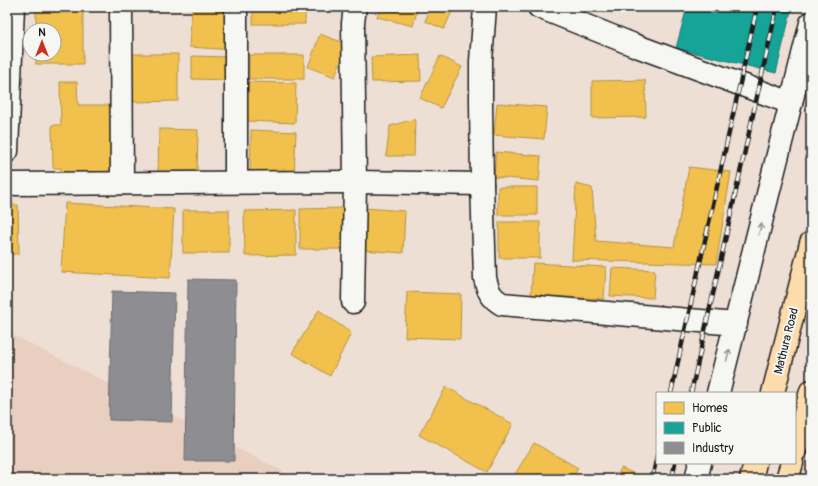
<svg xmlns="http://www.w3.org/2000/svg" width="818" height="486" font-family="Pangolin,sans-serif">
<style>
.built{fill:#e9cfc0}
.homes{fill:#f2c14e;stroke:#b2903f}
.public{fill:#17a398;stroke:#187a73}
.industry{fill:#8d8d92;stroke:#6b6b6f}
.lines{fill:none;stroke-linecap:round;stroke-linejoin:round}
.street-casing{stroke:#1c1c1c;stroke-width:25}
.secondary-casing{stroke:#1c1c1c;stroke-width:25}
.highway-casing{stroke:#1c1c1c;stroke-width:25}
.street{stroke:#f6f6f2;stroke-width:22}
.secondary{stroke:#f6f6f2;stroke-width:22}
.highway{stroke:#fddcac;stroke-width:22}
.rail-casing{stroke:#1c1c1c;stroke-width:4.5}
.rail{stroke:#f6f6f2;stroke-width:3;stroke-dasharray:9;stroke-linecap:butt}
.oneway{stroke:#949492}
.labels{text-anchor:middle;stroke-width:4;stroke-linejoin:round;paint-order:stroke}
.street-label{font-size:12px;fill:#1c1c1c;stroke:#f6f6f2}
</style>
<rect width="100%" height="100%" fill="#eedfd5"/>
<filter id="ink" filterUnits="userSpaceOnUse"><feTurbulence type="fractalNoise" baseFrequency=".025" numOctaves="2"/><feDisplacementMap in="SourceGraphic" scale="8" xChannelSelector="R" yChannelSelector="G"/><feConvolveMatrix kernelMatrix="1 2 1 2 8 2 1 2 1" color-interpolation-filters="sRGB"/></filter>
<g filter="url(#ink)">
<polygon class="built" points="7,332 298,479 7,479"/>
<g class="homes">
<polygon points="36,7 83,7 83,64 36,64 36,54 54,54 54,30 36,30"/>
<polygon points="192,7 236,7 233,50 189,47"/>
<rect x="253" y="7" width="52" height="17"/>
<polygon points="380,7 418,7 413,26 377,17"/>
<polygon points="431,7 454,7 444,29 425,21"/>
<polygon points="320,34 347,44 335,77 308,67"/>
<polygon points="132,54 178,54 178,101 133,102"/>
<rect x="249" y="55" width="55" height="24"/>
<polygon points="420,55 421,81 372,82 371,57"/>
<polygon points="192,56 229,57 229,80 192,79"/>
<polygon points="440,56 462,67 441,108 420,98"/>
<polygon points="645,80 646,117 592,118 592,81"/>
<polygon points="60,82 77,82 78,105 119,105 119,176 61,176 61,168 53,168 52,125 61,125"/>
<polygon points="247,82 296,83 295,123 246,121"/>
<polygon points="497,103 547,107 544,139 494,135"/>
<polygon points="415,119 414,156 386,156 390,126"/>
<polygon points="159,129 198,130 197,173 158,172"/>
<polygon points="251,130 296,132 294,178 250,176"/>
<polygon points="496,152 541,156 539,181 494,177"/>
<polygon points="689,167 731,172 716,264 572,260 576,184 592,188 596,241 674,247"/>
<rect x="498" y="187" width="39" height="28"/>
<polygon points="65,203 174,209 170,278 61,272"/>
<polygon points="7,205 18,205 19,254 7,254"/>
<polygon points="344,208 345,249 300,249 300,209"/>
<polygon points="364,208 405,211 403,253 361,250"/>
<rect x="183" y="210" width="46" height="43"/>
<polygon points="296,210 296,255 245,256 244,211"/>
<rect x="499" y="222" width="41" height="36"/>
<polygon points="533,263 606,267 604,299 531,295"/>
<polygon points="612,268 655,270 653,298 610,296"/>
<polygon points="407,292 461,294 460,339 405,337"/>
<polygon points="319,310 351,333 330,376 292,353"/>
<polygon points="446,387 513,424 487,472 419,435"/>
<polygon points="534,443 578,468 572,479 512,479"/>
<polygon points="621,468 647,479 616,479"/>
</g>
<polygon class="public" points="687,7 792,7 776,73 676,48"/>
<g class="industry">
<polygon points="188,279 236,280 234,461 185,461"/>
<polygon points="112,291 175,293 172,422 109,420"/>
</g>
<g class="lines">
<g class="street-casing">
<g id="street">
<polyline points="121,7 122,183"/>
<path d="M 485,7 L 481,61 L 481,103 L 482,184 L 485,278 C 488,291 491,298 502,304 L 736,324"/>
<polyline points="539,7 634,45 791,103"/>
<polyline points="7,151 13,7"/>
<polyline points="236,182 236,7"/>
<polyline points="7,184 355,182 482,184"/>
<polyline points="353,302 355,182 353,23 355,7"/>
</g>
</g>
<g class="secondary-casing">
<g id="secondary">
<polyline points="718,393 811,23"/>
<polyline points="696,479 700,463"/>
</g>
</g>
<g class="highway-casing">
<g id="highway">
<polyline points="773,393 811,243"/>
<polyline points="795,451 811,391"/>
<polyline points="751,479 755,463"/>
<polyline points="787,479 792,463"/>
</g>
</g>
<use href="#street" class="street"/>
<use href="#secondary" class="secondary"/>
<use href="#highway" class="highway"/>
<g class="rail-casing">
<g id="rail">
<polyline points="671,393 757,7"/>
<polyline points="691,393 777,7"/>
<polyline points="652,479 657,456"/>
<polyline points="672,479 675,463"/>
</g>
</g>
<use href="#rail" class="rail"/>
</g>
<defs><path id="oneway-shaft" d="M-6 0H5M1.5-3L5.5 0L1.5 3" fill="none" stroke-width="1.6" stroke-linecap="round" stroke-linejoin="round"/></defs>
<g class="oneway">
<use href="#oneway-shaft" transform="translate(760 229) rotate(-76)"/>
<use href="#oneway-shaft" transform="translate(728 355) rotate(-76)"/>
</g>
</g>
<g class="labels">
<g class="street-label">
<text transform="translate(786 341) rotate(-76)" y="4">Mathura Road</text>
</g>
</g>
<rect width="818" height="486" fill="none" stroke="#f6f6f2" stroke-width="24"/>
<rect x="12" y="12" width="794" height="462" fill="none" stroke="#1c1c1c" stroke-width="1.5" filter="url(#ink)"/>
<rect x="656" y="392" width="140" height="72" fill="#f6f6f2" stroke="#9f9f9c"/>
<rect x="664" y="402" width="20" height="12" fill="#f2c14e" stroke="#9f9f9c"/>
<text x="692" y="412" font-size="12" fill="#1c1c1c">Homes</text>
<rect x="664" y="422" width="20" height="12" fill="#17a398" stroke="#9f9f9c"/>
<text x="692" y="432" font-size="12" fill="#1c1c1c">Public</text>
<rect x="664" y="442" width="20" height="12" fill="#8d8d92" stroke="#9f9f9c"/>
<text x="692" y="452" font-size="12" fill="#1c1c1c">Industry</text>
<g transform="translate(42 42)"><circle r="19" fill="#f6f6f2" stroke="#9f9f9c"/>
<path d="M0-3L7 15L0 10L-7 15Z" fill="#c8321e"/>
<text y="-6" font-size="11" font-weight="bold" text-anchor="middle" fill="#1c1c1c">N</text>
</g>
</svg>
